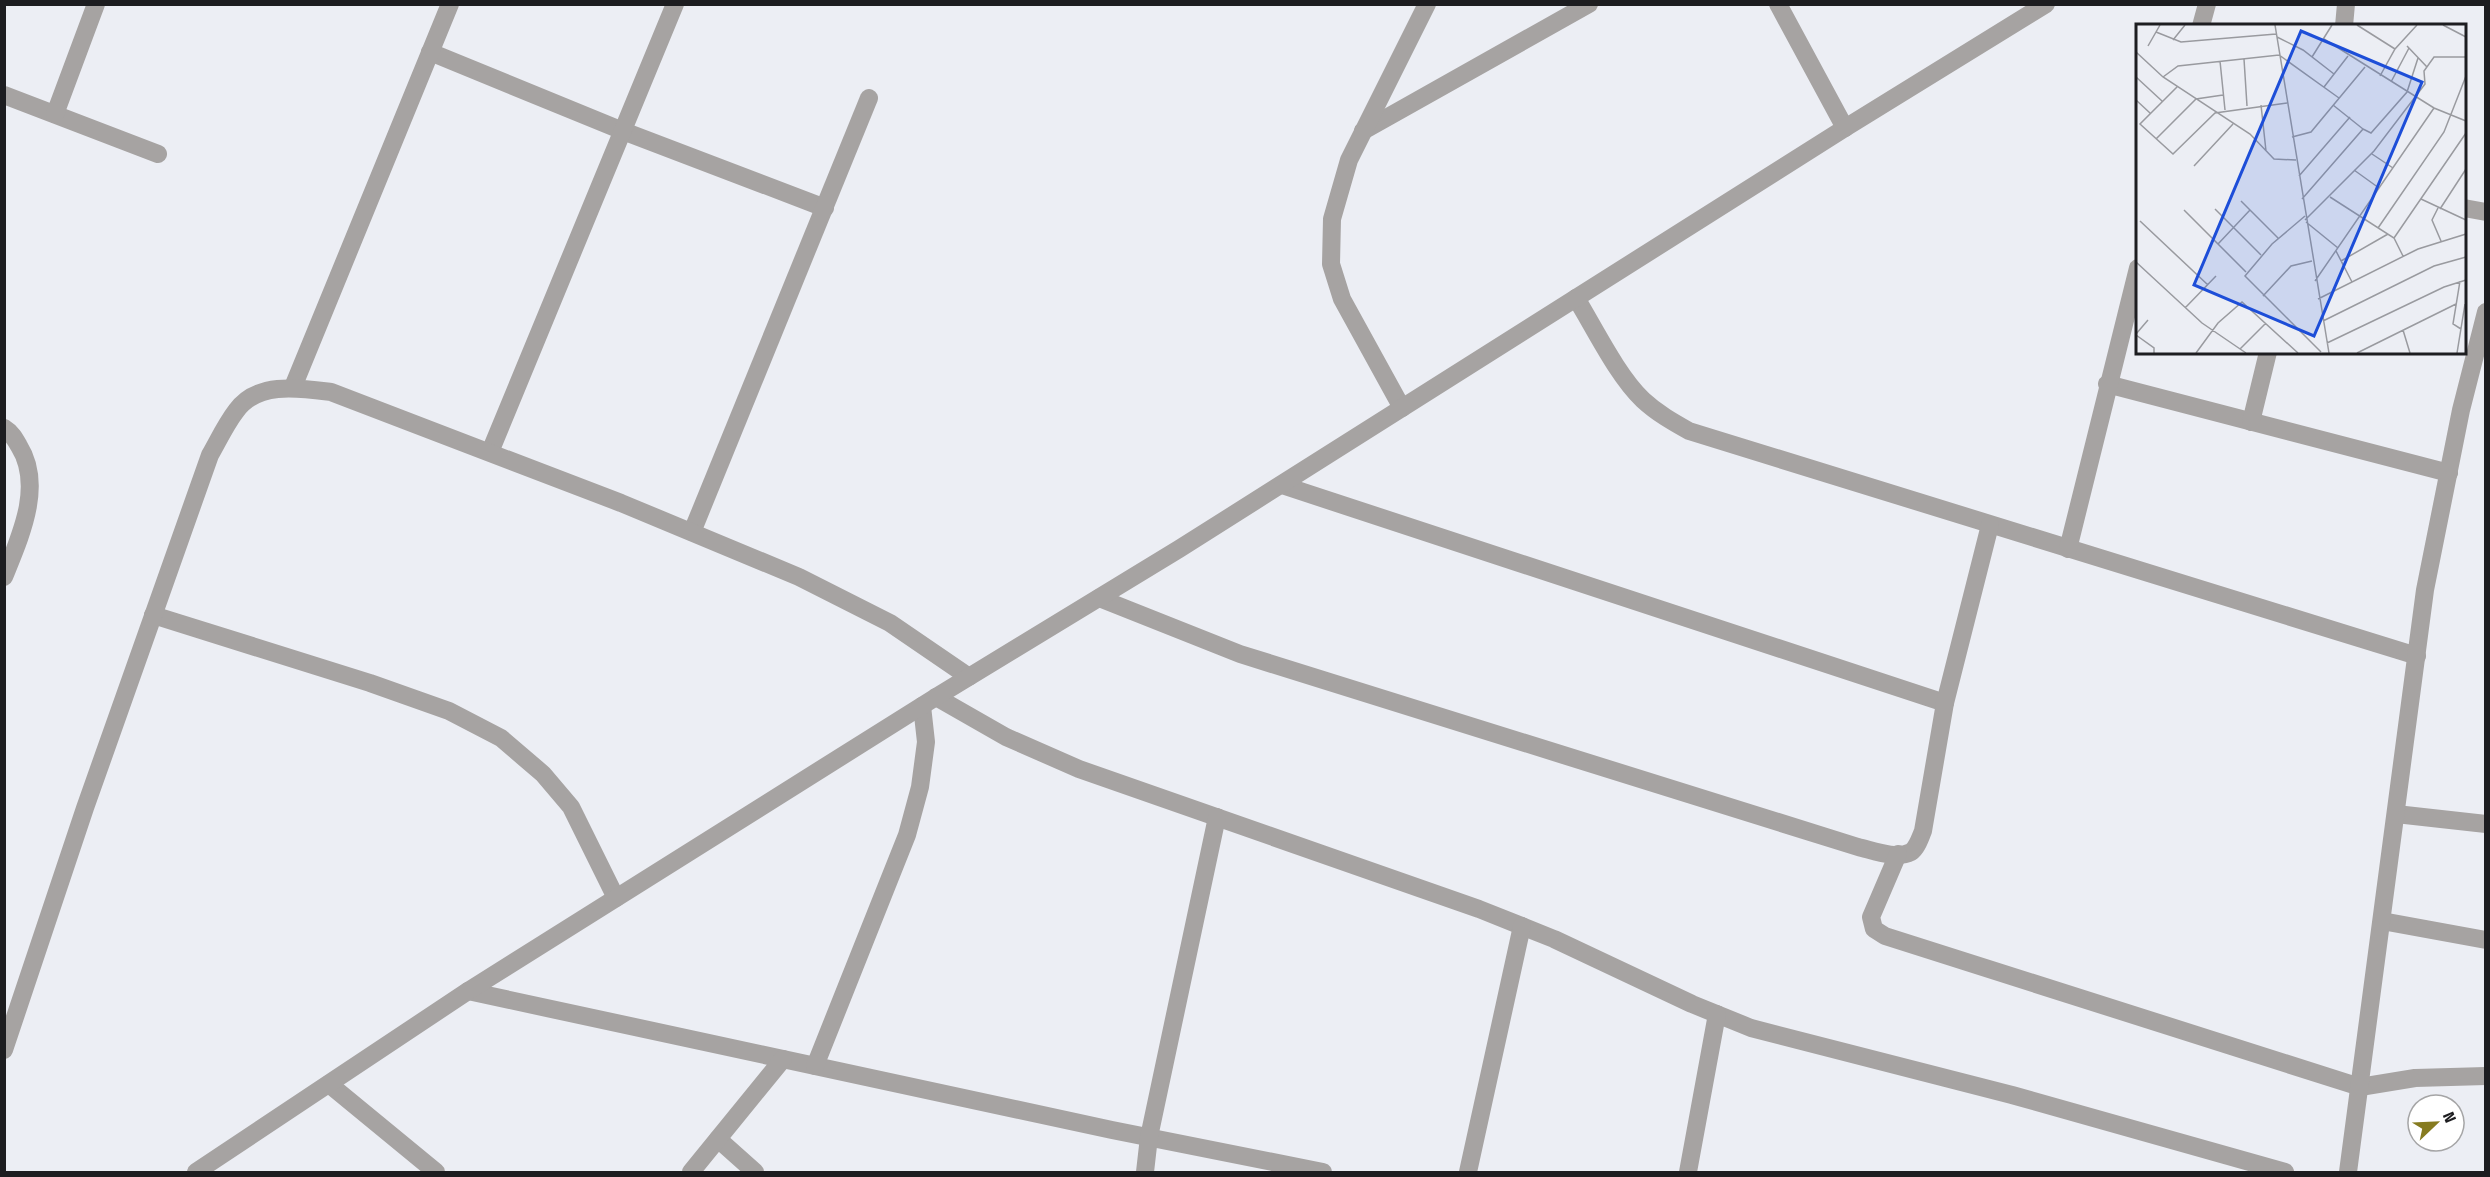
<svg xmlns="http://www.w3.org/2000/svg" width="2490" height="1177" font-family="'Fira Sans Condensed',sans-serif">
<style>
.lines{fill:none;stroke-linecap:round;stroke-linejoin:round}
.minor{stroke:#a6a3a2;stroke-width:18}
.inset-road{fill:none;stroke:#999a9f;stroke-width:1.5}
.view{fill:#1d4ed8;fill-opacity:0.15;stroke:#1d4ed8;stroke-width:3}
.inset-edge{fill:none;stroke:#1d1d20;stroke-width:3}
</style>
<rect width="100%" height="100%" fill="#eceef4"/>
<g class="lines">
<g class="minor">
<polyline points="1778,4 1845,128"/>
<polyline points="2201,26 2207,4"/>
<polyline points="2344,26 2346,4"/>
<polyline points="430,52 623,131 825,208"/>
<polyline points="4,95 158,154"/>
<polyline points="55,114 96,4"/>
<polyline points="1363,131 1589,4"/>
<polyline points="2464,208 2486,212"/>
<path d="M 1576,298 C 1595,329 1617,375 1643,400 C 1657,413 1673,422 1689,431 L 2417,656"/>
<polyline points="2107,384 2449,473"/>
<polyline points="293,387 450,4"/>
<polyline points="1402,408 1342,299 1331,264 1332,219 1349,160 1427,4"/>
<polyline points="2251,422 2268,352"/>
<path d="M 4,428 C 12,433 15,439 19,446 C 44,486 20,537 4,577"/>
<polyline points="490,452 675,4"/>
<polyline points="1282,485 1945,703"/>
<polyline points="692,532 869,98"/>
<polyline points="2068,549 2138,268"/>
<path d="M 1099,598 L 1240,654 L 1858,847 C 1872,850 1896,860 1911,852 C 1917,848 1920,838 1923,831 L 1945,703 L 1990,525"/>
<polyline points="153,615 370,683 449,711 501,738 543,774 571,807 616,898"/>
<polyline points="936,697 1006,737 1079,769 1479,909 1554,939 1692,1004 1751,1028 2012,1095 2285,1172"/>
<polyline points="2396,814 2486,824"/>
<polyline points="1898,854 1871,917 1874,929 1885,936 2360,1087 2415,1078 2486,1076"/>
<polyline points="2382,921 2486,940"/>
<polyline points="468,991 1112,1130 1323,1172"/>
<path d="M 4,1050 L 85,808 L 210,455 C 218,441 226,424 236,411 C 257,381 300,388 331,392 L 621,503 L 799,577 L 890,623 L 969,677"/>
<polyline points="815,1066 907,835 920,787 926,742 922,706"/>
<polyline points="329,1084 436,1172"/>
<polyline points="718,1139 755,1172"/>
<polyline points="196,1172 468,991 936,697 1179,549 1845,128 2046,4"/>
<polyline points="691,1172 783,1059"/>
<polyline points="1145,1172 1149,1137 1217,817"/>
<polyline points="1468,1172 1522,926"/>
<polyline points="1688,1172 1717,1014"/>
<polyline points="2348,1172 2425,590 2461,410 2486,312"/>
</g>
</g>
<g transform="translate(2136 24)">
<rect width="330" height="330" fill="#eceef4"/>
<path class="inset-road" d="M 139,1 L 193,329M 221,1 L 259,25M 307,1 L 330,13M 20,8 L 45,18 L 140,10M 141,13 L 167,26 L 198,50M 188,15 L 298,84 L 330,97M 37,16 L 49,1M 12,22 L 24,1M 271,22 L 291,43M 0,28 L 27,53 L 114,110 L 138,135 L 160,136M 176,33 L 196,1M 108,35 L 111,82M 84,37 L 89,86M 244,52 L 259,25 L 281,1M 0,53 L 26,77M 27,53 L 42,42 L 143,31 L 203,74M 255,58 L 273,24M 41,63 L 4,100 L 37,130 L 79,89 L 151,79M 188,63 L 212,32M 0,76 L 14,89M 125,81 L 130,127M 227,105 L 235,109 L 271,68 L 282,34M 156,113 L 175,108 L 229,43M 20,115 L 60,75 L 87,71M 236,130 L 257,144M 58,142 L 97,100M 218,146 L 243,164M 163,152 L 214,93M 194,173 L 258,214 L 267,232M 166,175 L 227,105 L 197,81M 285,175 L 330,196M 105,177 L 142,214M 302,184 L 296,196 L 305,217M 79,185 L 125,231M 304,185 L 330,145M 48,186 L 110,248M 169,192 L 136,220 L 109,252 L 185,328M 169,196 L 238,127 L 289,60 L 288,47 L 298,33 L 330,33M 4,197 L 72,261M 170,198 L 202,224M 242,204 L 308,108 L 330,52M 258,214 L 330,109M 82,220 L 114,186M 200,227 L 216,258M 205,237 L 252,210M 0,238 L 66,299 L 110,329M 179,257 L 298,84M 324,257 L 317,300 L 325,305M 127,272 L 155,242 L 176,237M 182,275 L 282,225 L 330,210M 49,284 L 80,252M 187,297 L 298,242 L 330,233M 267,306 L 274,329M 0,310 L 12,296M 0,311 L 18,324 L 18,329M 191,319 L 308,263 L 330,256M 104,325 L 130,299M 60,329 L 82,299 L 106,278 L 162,329M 221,329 L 320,280M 321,329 L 329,280"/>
<path class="view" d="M 165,7 L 286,58 L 178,312 L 58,261 Z"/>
<rect width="330" height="330" class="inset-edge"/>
</g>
<rect width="2490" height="1177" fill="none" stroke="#1d1d20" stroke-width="12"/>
<g transform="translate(2436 1123) rotate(67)"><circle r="28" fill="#ffffff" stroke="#a5a5a6" stroke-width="1.5"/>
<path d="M0-4.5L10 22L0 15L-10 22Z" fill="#867b20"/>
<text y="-9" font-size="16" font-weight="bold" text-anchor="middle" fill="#1d1d20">N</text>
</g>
</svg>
